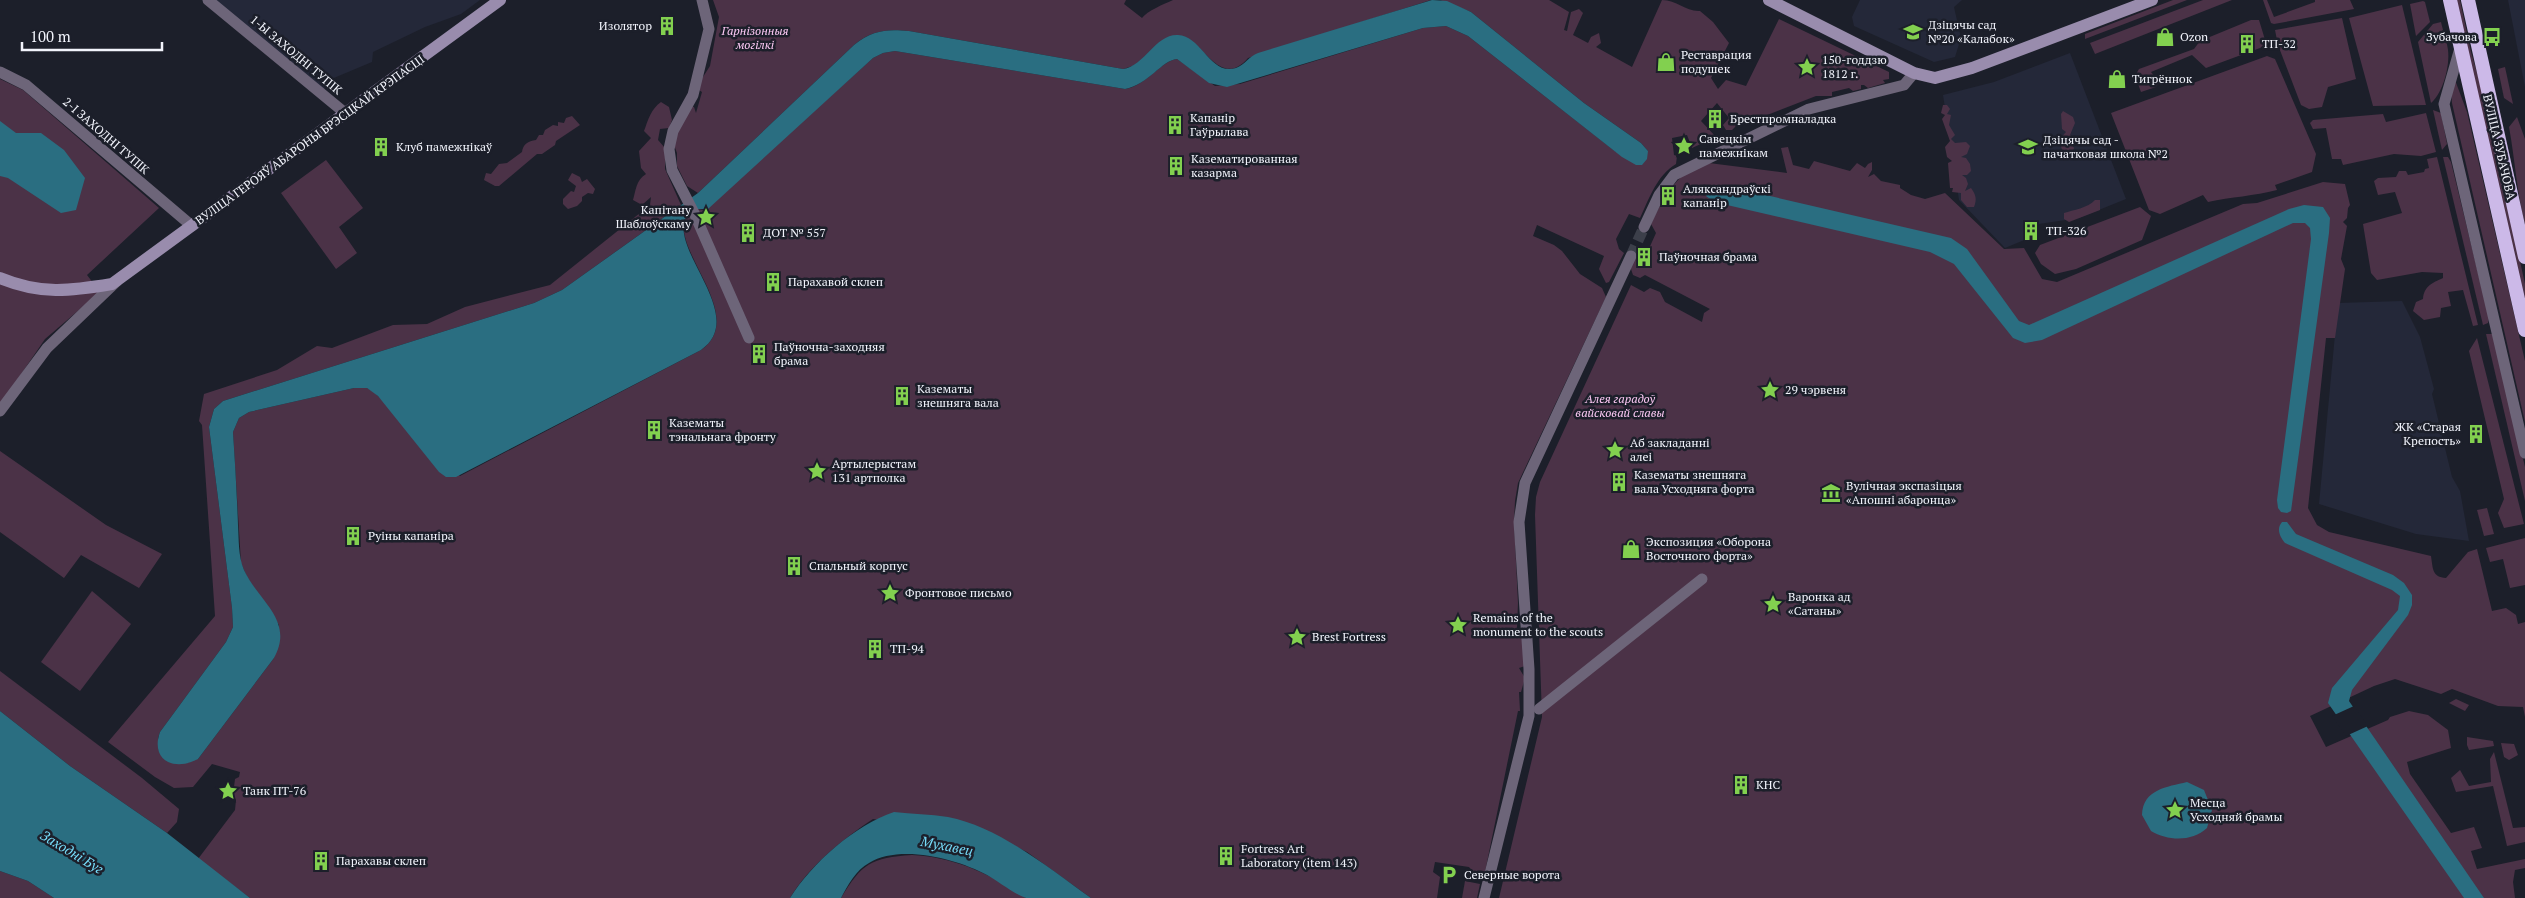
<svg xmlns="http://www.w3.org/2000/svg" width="2525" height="898" font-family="'PT Serif',serif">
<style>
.built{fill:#242839}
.green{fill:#4b3247}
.water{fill:#2a6e81}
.pier{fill:#1c1f2a}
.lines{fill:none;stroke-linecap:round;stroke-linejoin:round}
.minor-tunnel{stroke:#3c3f4a;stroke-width:11;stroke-dasharray:11 5.5;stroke-linecap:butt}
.minor{stroke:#6d6579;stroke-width:11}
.secondary{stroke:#998cad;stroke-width:12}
.trunk{stroke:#ccb9e8;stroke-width:14}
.labels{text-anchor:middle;stroke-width:5;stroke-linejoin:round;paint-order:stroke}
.poi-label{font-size:12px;fill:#f2f4fc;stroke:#1c1f2a;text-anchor:start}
.park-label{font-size:12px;font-style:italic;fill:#fdc9f5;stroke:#1c1f2a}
.street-label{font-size:12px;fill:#f2f4fc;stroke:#1c1f2a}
.water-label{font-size:14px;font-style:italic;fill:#76dcf9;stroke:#1c1f2a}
</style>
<rect width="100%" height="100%" fill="#1c1f2a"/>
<g class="built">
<polygon points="208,0 480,0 461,14 425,27 373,52 372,62 329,80 324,91"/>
<polygon points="1860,0 1962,0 1954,7 1961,38 1955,57 1934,62 1854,26 1852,17"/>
<polygon points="2508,0 2525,0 2525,87"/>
<polygon points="2070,53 2126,199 2079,218 2032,225 2025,228 2029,238 2005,248 1959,200 1943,95 1994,82"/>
<polygon points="2402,301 2420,337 2434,389 2432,394 2452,477 2460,491 2469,541 2416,534 2319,504 2338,303"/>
</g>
<g class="green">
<path d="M 713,0 L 1126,0 L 1124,4 L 1142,18 C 1147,11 1164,4 1173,0 L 1439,0 L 1431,0 L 1248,58 C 1226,84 1210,57 1193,42 L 1159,43 L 1136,65 L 1123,69 L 909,31 C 887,29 872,30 854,45 L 698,193 L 687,186 L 677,166 L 677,153 L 674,145 L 676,131 L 691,106 L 694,107 L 696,113 L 702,92 L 699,90 L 701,80 L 710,66 L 719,17 Z"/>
<path d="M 1440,0 L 1549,0 L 1569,12 L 1564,30 L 1567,31 L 1571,12 L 1579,9 L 1583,13 L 1573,35 L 1588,43 L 1591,37 L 1599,33 L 1601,43 L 1596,47 L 1632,67 L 1662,0 C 1677,0 1686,12 1700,11 L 1713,22 L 1729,43 L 1711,78 L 1718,89 L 1726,80 L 1746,86 L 1779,19 L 1889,72 L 1889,79 L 1883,80 L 1885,83 L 1868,88 L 1864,85 L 1861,85 L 1861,89 L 1853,91 L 1849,88 L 1832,92 L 1832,96 L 1816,96 L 1739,126 L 1738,124 L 1732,130 L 1726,130 L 1723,125 L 1729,118 L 1717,103 L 1701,121 L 1716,137 L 1692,148 L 1687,135 L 1672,138 L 1674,155 L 1677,156 L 1676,164 C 1657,175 1649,199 1640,218 L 1629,214 L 1616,239 L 1619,249 L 1624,253 L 1609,282 L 1606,283 L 1599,269 L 1604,256 L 1537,225 L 1533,236 L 1554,245 L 1562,251 L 1580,274 L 1602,288 L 1606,297 L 1518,483 L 1515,501 L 1514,521 L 1518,603 L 1517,628 L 1524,631 L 1525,666 L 1519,668 L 1525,678 L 1521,692 L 1519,692 L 1520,711 L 1518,711 L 1485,872 L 1473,872 L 1469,867 L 1435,862 L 1433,872 L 1440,877 L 1437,898 L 1091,898 L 1027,852 L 998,838 L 873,819 C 843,839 809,866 790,898 L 250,898 L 198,859 L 235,810 L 236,800 L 233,795 L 235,779 L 239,777 L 240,772 L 212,764 L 193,787 L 174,788 L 155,777 L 108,742 L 215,616 L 202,425 L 199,421 L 204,394 L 277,370 L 317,346 L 332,348 L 393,325 L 427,324 L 465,307 L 550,285 L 650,205 L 651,197 L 642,205 L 633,200 C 636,190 636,180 646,174 L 641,168 L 639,151 L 651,138 L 644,131 C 648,120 651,109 661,102 L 669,107 L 672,120 L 669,128 L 660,129 L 658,140 L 665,148 L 665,169 L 681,205 L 562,290 L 534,303 L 223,401 L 214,409 L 209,427 L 232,608 L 233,627 L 226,642 L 160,732 L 158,738 L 159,751 L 198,759 L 274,658 L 279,625 L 247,577 L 241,563 L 233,432 L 239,418 L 249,412 L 354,388 L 367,388 L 373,391 L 460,476 L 701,350 C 748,317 673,252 685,219 L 697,209 L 704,210 L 873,58 L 883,53 L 895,51 L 1125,89 C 1146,86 1162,60 1177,59 L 1215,86 L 1240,84 L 1423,28 L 1446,26 L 1468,36 L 1616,152 L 1648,151 L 1641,143 L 1584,103 L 1471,12 Z"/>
<polygon points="2173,0 2187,0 2085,39 2085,34"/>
<polygon points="2203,0 2232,0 2095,54 2090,43"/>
<polygon points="2263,0 2267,0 2274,17 2315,2 2315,0 2350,0 2354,9 2274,24 2271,23"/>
<polygon points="2456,0 2460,0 2471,52 2484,97 2525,284 2525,305"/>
<polygon points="2423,1 2425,2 2430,22 2416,36 2410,4"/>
<polygon points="2402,5 2426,105 2373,106 2349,18"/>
<polygon points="2342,18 2356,79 2328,87 2322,107 2309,109 2301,105 2278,45 2275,30"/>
<polygon points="2251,20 2259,20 2266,43 2260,48 2206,68 2192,55 2151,72 2159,82 2156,87 2141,92 2135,76 2139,69 2194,49 2200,41"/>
<path d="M 2441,22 C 2443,31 2447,41 2448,50 C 2450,66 2443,93 2431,103 L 2418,42 L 2433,24 Z"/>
<path d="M 2267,56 L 2275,59 L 2316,154 L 2312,172 L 2275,185 L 2277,190 C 2254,196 2231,197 2208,202 L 2203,195 L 2160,214 L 2149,210 L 2111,113 Z"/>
<polygon points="2505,67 2513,104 2504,98 2498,69"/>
<polygon points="0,79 23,90 159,208 87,275 100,292 45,339 0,405"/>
<polygon points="2455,80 2467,112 2525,361 2525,422 2452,103 2451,92"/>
<path d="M 1943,105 L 1947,105 L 1950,109 L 1947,114 L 1951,115 L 1949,125 L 1955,135 L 1951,139 L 1955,143 L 1966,142 L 1970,146 L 1967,154 L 1961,157 L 1966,158 L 1970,164 L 1971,171 L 1967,175 L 1962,175 L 1966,178 L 1968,184 L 1965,191 L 1971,188 C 1976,195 1977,199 1974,207 L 1967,207 L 1961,200 L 1961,193 L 1952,192 L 1953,188 L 1950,188 L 1948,163 L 1952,161 L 1947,157 L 1945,147 L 1950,141 L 1942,119 L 1945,115 L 1941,113 Z"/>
<polygon points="2433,110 2441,113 2447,144 2442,150"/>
<path d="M 2063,111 L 2073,117 L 2075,123 L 2070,135 L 2074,138 L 2075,142 L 2072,145 L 2074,148 L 2072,153 L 2066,155 C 2059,149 2059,138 2066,132 L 2062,129 L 2061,114 Z"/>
<polygon points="2426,113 2436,152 2421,156 2394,154 2343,165 2341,159 2332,159 2326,128 2313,129 2310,123 2313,120 2383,114 2386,122"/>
<path d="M 572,116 L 580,125 L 556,141 L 555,145 L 542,154 L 537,154 L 499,186 L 495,186 L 484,180 L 486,173 L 491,174 L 499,164 L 507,163 L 522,152 C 523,144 528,141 536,140 L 539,135 L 543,135 L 545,130 L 553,125 L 558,126 L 558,122 L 564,123 L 566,118 Z"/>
<path d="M 2517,117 L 2525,139 L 2525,225 C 2517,193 2515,160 2509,127 Z"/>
<path d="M 1788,147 L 1793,165 L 1809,169 L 1814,161 L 1850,171 L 1857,163 L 1865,168 L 1868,164 L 1872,162 L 1872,170 L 1868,177 L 1874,174 L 1881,181 L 1900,185 L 1900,188 L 1911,195 L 1925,199 L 1945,193 L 2004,249 L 2024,248 L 2042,279 L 2057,282 L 2243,204 L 2257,203 L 2323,182 L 2345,184 L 2350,205 L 2348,208 L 2347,218 L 2343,222 L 2347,226 L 2341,259 L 2345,269 L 2335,338 L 2326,338 L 2308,508 L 2317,525 L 2329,532 L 2431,556 C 2433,569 2432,577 2446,578 L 2468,552 L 2477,549 L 2492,611 L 2506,608 L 2516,615 L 2518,624 L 2525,622 L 2525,717 L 2523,707 L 2498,706 L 2452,689 L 2441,694 L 2395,679 L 2374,686 L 2310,716 L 2326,747 L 2388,720 L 2390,717 L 2409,711 L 2428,715 L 2448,730 L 2451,748 L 2407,762 L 2410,774 L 2451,833 L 2474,827 L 2482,848 L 2471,851 L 2477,869 L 2525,859 L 2525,868 L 2515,870 L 2513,882 L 2515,898 L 1499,898 L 1542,717 L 1535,515 L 1536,497 L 1540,482 L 1631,285 L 1644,292 L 1650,288 L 1660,292 L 1665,302 L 1702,322 L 1704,313 L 1710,309 L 1645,275 L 1640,278 L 1633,275 L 1630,266 L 1635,257 L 1647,253 L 1656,233 L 1651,224 C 1663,198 1675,177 1701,162 L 1787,173 L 1781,148 Z"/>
<path d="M 2437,157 L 2478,325 L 2473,326 L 2463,290 L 2448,292 L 2451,306 L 2441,308 L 2440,317 L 2424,320 L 2413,311 L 2416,302 L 2423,299 C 2424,286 2432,283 2443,278 L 2443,273 L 2422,272 L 2377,280 L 2371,273 L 2363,224 L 2402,213 L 2395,192 L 2378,195 L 2374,181 L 2378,178 L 2396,177 L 2399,171 L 2406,171 L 2408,175 L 2424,172 L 2425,169 L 2429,168 L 2427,159 Z"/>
<polygon points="2443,157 2448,157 2451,162 2489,318 2488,323 2483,325"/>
<polygon points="326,160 363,208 339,227 357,253 336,269 281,193"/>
<polygon points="572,173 580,177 582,182 587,179 595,189 593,194 588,193 582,197 582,201 577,206 568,209 563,204 563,199 571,191 574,192 576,186 568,180"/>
<path d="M 2095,200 L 2100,200 L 2100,210 L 2069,222 L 2064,219 L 2064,213 C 2073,210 2088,208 2095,200 Z"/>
<polygon points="2140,207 2151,216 2142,240 2076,269 2055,274 2041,264 2035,253 2040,245"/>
<polygon points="2486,334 2493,334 2525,467 2525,501"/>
<polygon points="2477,338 2524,524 2504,528 2498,513 2504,499 2469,351"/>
<polygon points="0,451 106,525 162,554 139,588 81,555 64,578 0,532"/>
<polygon points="2487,508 2494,534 2484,536 2477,510"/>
<polygon points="2525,538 2525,585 2510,588 2503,559 2490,562 2486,548"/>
<polygon points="92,591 131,624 80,691 41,662"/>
<polygon points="0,671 142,778 179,809 177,822 167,833 70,766 0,711"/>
<polygon points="2456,699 2469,705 2465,711 2449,703"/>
<polygon points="2467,737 2493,741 2494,746 2469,750 2467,745"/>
<polygon points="2501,743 2514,744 2518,755 2509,760 2504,757"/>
<polygon points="2494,752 2513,828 2525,827 2525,842 2507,846 2493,786 2456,792 2451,778 2460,770 2469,786 2491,782 2490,759"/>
<path d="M 912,855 C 954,857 991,874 1026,898 L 841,898 C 862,863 871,858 912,855 Z"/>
<polygon points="0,871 28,881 54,898 0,898"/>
<polygon points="1465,881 1480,884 1477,898 1462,898"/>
</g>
<g class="water">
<path d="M 1432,0 L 1447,1 L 1471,12 L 1584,103 L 1641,143 L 1648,151 L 1647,159 L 1642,165 L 1636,165 L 1622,157 L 1468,36 L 1446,26 L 1423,28 L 1227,87 L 1209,83 L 1177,59 C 1162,60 1148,85 1125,89 L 895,51 L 883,53 L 873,58 L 708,209 L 697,209 L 685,219 C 672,253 748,317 701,350 L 456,477 L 446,477 L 439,472 L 378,396 L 367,388 L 354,388 L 249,412 L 239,418 L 233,432 C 235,463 237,494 238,525 C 239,539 238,556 244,570 C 258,601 295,620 274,658 L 198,759 C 174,772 150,760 160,732 L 226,642 L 233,627 L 232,608 L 209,427 L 214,409 L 223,401 L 534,303 L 562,290 L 698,193 L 854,45 C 873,30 886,29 909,31 L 1123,69 C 1145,66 1155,34 1178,35 C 1202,36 1210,76 1236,68 C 1245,65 1249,56 1258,53 Z"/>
<polygon points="0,121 16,133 41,133 64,150 85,178 76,210 61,213 8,178 0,176"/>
<polygon points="1714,188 1744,190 1951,238 1967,249 2019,321 2029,325 2289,209 2304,205 2323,207 2330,218 2329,233 2291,511 2287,513 2281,512 2278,508 2277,500 2311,239 2310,228 2305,223 2293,223 2042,340 2025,343 2013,338 1954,264 1930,252 1714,202 1706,196 1707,191"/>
<path d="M 2282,522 L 2287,522 L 2296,534 L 2393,575 L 2404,583 L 2412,595 L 2412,605 L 2408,615 L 2352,690 L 2349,701 L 2484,898 L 2464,898 L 2328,703 L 2332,688 L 2398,610 L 2400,596 L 2392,590 L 2285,543 C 2280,537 2276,529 2282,522 Z"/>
<polygon points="0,711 70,766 167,833 250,898 54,898 28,881 0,871"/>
<path d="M 2187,782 L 2204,790 L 2212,810 L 2207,828 C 2192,842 2168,841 2151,831 L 2142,815 C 2143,789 2167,787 2187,782 Z"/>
<path d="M 894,812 C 912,814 930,814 948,817 C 999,827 1049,868 1091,898 C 1076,898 1037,898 1026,898 C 1014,894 998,881 987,875 C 957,859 900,844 869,863 C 856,870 848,885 841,898 L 790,898 C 812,863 855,825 894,812 Z"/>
</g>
<polygon class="pier" points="2354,706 2368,726 2346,736 2332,716"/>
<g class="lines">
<polyline class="minor-tunnel" points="1631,256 1644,227"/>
<g class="minor">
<polyline points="208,0 345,113"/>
<polyline points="702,0 709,29 693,95 673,131 669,149 672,170 695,215 749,338"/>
<polyline points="2460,48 2444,104 2525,453"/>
<polyline points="0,72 26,85 192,226"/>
<polyline points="1644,227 1659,195 1674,175 1809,109 1904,85 1914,73"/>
<polyline points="0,411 47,348 117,281"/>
<polyline points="1539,709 1702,579"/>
<polyline points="1484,898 1529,716 1529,669 1519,522 1525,483 1631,256"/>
</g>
<g class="secondary">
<polyline points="1769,0 1914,73 1935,78 1972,68 2152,0"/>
<path d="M 0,278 C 41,295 70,291 112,284 L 500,0"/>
</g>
<g class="trunk">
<polyline points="2450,0 2525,330"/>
<polyline points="2468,0 2525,257"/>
</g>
</g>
<defs>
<g id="building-bare" transform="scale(1.5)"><path d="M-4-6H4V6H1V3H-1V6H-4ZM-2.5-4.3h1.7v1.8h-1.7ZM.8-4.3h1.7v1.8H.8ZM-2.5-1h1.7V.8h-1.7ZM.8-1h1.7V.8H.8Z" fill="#82d04f" stroke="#1c1f2a" stroke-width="2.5" paint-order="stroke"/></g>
<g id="school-bare" transform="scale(1.5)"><path d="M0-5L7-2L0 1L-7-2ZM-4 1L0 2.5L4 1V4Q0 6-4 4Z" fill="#82d04f" stroke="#1c1f2a" stroke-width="2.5" paint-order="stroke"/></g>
<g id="shop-bare" transform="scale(1.5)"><path d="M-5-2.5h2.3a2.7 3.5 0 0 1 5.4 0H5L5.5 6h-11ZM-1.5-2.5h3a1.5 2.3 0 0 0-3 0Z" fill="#82d04f" stroke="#1c1f2a" stroke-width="2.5" paint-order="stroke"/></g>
<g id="bus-bare" transform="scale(1.5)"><path d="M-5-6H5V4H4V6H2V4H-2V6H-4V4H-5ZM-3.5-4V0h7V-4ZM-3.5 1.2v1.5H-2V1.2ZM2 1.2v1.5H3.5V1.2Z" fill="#82d04f" stroke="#1c1f2a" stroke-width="2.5" paint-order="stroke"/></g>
<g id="sight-bare" transform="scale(1.5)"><path d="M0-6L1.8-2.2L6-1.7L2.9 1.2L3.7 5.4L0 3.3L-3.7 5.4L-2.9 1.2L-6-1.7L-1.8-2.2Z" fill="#82d04f" stroke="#1c1f2a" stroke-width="2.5" paint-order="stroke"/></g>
<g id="museum-bare" transform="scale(1.5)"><path d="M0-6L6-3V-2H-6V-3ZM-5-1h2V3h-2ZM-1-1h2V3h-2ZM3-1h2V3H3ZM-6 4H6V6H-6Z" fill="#82d04f" stroke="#1c1f2a" stroke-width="2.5" paint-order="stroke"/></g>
<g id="parking-bare" transform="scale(1.5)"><path d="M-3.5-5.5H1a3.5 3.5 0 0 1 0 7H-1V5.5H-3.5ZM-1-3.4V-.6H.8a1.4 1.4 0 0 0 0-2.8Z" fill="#82d04f" stroke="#1c1f2a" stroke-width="2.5" paint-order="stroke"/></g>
</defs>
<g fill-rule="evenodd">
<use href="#building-bare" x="667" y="26"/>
<use href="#school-bare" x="1913" y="32"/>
<use href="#shop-bare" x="2165" y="37"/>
<use href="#bus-bare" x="2492" y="37"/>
<use href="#building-bare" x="2247" y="44"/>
<use href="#shop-bare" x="1666" y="62"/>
<use href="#sight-bare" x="1807" y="67"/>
<use href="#shop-bare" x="2117" y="79"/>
<use href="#building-bare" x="1715" y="119"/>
<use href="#building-bare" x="1175" y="125"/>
<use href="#sight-bare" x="1684" y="146"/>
<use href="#building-bare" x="381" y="147"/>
<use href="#school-bare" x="2028" y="147"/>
<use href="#building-bare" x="1176" y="166"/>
<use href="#building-bare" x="1668" y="196"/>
<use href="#sight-bare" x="706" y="217"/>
<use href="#building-bare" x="2031" y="231"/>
<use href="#building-bare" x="748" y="233"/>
<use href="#building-bare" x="1644" y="257"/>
<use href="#building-bare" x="773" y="282"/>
<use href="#building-bare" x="759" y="354"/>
<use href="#sight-bare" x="1770" y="390"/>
<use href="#building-bare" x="902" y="396"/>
<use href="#building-bare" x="654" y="430"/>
<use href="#building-bare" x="2476" y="434"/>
<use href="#sight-bare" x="1615" y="450"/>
<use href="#sight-bare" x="817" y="471"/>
<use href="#building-bare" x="1619" y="482"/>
<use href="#museum-bare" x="1831" y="493"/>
<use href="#building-bare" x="353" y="536"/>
<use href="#shop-bare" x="1631" y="549"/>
<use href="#building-bare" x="794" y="566"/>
<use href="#sight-bare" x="890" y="593"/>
<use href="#sight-bare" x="1773" y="604"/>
<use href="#sight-bare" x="1458" y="625"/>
<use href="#sight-bare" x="1297" y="637"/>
<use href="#building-bare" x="875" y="649"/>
<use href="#building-bare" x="1741" y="785"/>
<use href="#sight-bare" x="228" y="791"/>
<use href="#sight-bare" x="2175" y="810"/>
<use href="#building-bare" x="1226" y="856"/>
<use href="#building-bare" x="321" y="861"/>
<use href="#parking-bare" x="1449" y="875"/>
</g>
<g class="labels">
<g class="poi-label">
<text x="1928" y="29">Дзіцячы сад<tspan x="1928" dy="14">№20 «Калабок»</tspan></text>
<text x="652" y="30" text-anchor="end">Изолятор</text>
<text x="2180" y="41">Ozon</text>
<text x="2477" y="41" text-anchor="end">Зубачова</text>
<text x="2262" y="48">ТП-32</text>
<text x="1681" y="59">Реставрация<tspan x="1681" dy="14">подушек</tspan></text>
<text x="1822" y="64">150-годдзю<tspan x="1822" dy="14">1812 г.</tspan></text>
<text x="2132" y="83">Тигрённок</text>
<text x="1190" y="122">Капанір<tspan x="1190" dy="14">Гаўрылава</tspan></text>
<text x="1730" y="123">Брестпромналадка</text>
<text x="1699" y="143">Савецкім<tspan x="1699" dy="14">памежнікам</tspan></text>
<text x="2043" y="144">Дзіцячы сад -<tspan x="2043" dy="14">пачатковая школа №2</tspan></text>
<text x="396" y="151">Клуб памежнікаў</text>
<text x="1191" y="163">Казематированная<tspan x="1191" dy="14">казарма</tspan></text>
<text x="1683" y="193">Аляксандраўскі<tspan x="1683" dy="14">капанір</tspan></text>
<text x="691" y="214" text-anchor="end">Капітану<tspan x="691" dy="14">Шаблоўскаму</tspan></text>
<text x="2046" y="235">ТП-326</text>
<text x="763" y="237">ДОТ № 557</text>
<text x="1659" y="261">Паўночная брама</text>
<text x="788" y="286">Парахавой склеп</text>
<text x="774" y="351">Паўночна-заходняя<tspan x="774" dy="14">брама</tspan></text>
<text x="917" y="393">Казематы<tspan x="917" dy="14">знешняга вала</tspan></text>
<text x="1785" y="394">29 чэрвеня</text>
<text x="669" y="427">Казематы<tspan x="669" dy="14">тэнальнага фронту</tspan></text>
<text x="2461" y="431" text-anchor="end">ЖК «Старая<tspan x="2461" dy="14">Крепость»</tspan></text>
<text x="1630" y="447">Аб закладанні<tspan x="1630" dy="14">алеі</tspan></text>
<text x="832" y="468">Артылерыстам<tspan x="832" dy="14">131 артполка</tspan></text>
<text x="1634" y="479">Казематы знешняга<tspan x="1634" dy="14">вала Усходняга форта</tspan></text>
<text x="1846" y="490">Вулічная экспазіцыя<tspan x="1846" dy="14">«Апошні абаронца»</tspan></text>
<text x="368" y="540">Руіны капаніра</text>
<text x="1646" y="546">Экспозиция «Оборона<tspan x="1646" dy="14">Восточного форта»</tspan></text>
<text x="809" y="570">Спальный корпус</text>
<text x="905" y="597">Фронтовое письмо</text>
<text x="1788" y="601">Варонка ад<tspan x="1788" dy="14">«Сатаны»</tspan></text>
<text x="1473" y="622">Remains of the<tspan x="1473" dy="14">monument to the scouts</tspan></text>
<text x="1312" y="641">Brest Fortress</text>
<text x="890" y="653">ТП-94</text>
<text x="1756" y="789">КНС</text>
<text x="243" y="795">Танк ПТ-76</text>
<text x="2190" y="807">Месца<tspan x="2190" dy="14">Усходняй брамы</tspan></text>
<text x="1241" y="853">Fortress Art<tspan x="1241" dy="14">Laboratory (item 143)</tspan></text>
<text x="336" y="865">Парахавы склеп</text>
<text x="1464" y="879">Северные ворота</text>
</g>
<g class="park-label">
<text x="755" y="35">Гарнізонныя<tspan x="755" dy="14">могілкі</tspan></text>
<text x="1620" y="403">Алея гарадоў<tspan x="1620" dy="14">вайсковай славы</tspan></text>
</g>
<g class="street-label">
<text transform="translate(296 55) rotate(40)" y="4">1-Ы ЗАХОДНІ ТУПІК</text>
<text transform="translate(106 136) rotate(41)" y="4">2-І ЗАХОДНІ ТУПІК</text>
<text transform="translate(310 140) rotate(-36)" y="4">ВУЛІЦА ГЕРОЯЎ АБАРОНЫ БРЭСЦКАЙ КРЭПАСЦІ</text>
<text transform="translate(2499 147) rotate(77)" y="4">ВУЛІЦА ЗУБАЧОВА</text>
</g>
<g class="water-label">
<text transform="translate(947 846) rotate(11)" y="5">Мухавец</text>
<text transform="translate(72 852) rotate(31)" y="5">Заходні Буг</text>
</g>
</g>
<path d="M22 42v8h140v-8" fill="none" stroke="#f2f4fc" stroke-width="2.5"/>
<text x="30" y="42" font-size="15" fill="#f2f4fc" stroke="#1c1f2a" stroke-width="4" paint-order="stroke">100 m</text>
</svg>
